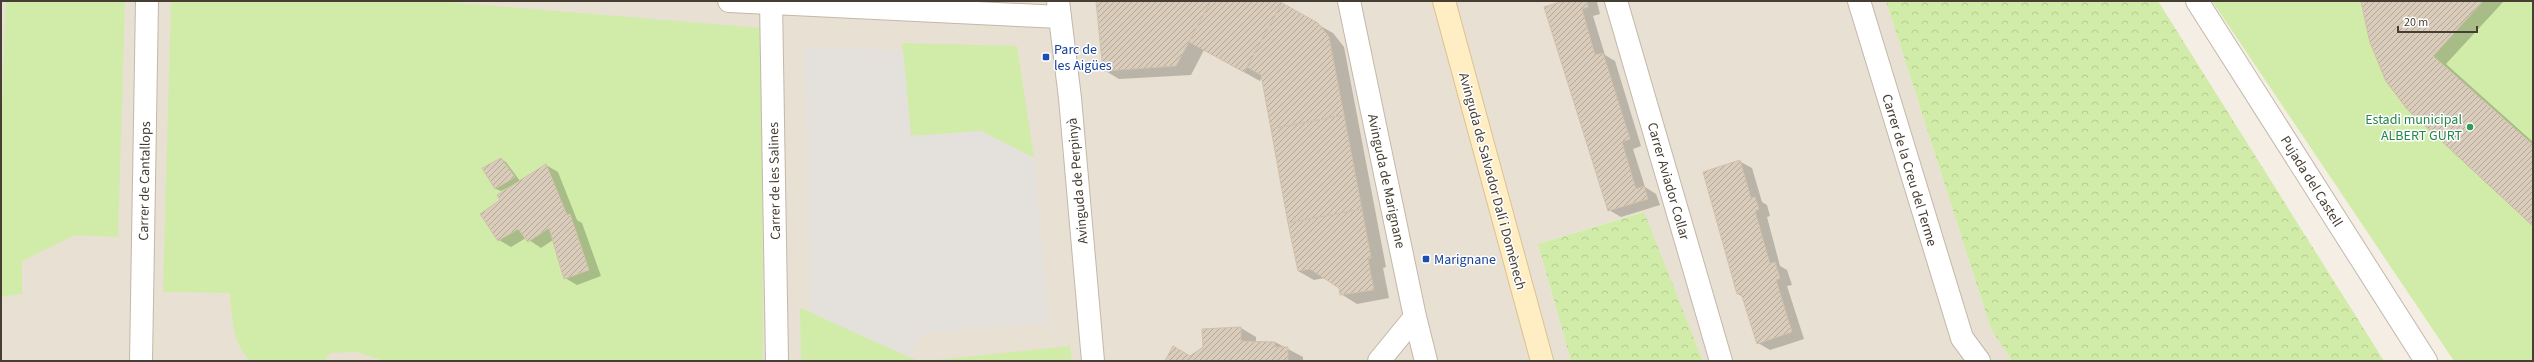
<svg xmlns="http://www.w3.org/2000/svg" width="2534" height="362" font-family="'Source Sans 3',sans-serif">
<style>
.residential{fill:#e8e0d2}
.green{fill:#d1eca9}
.forest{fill:url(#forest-crowns)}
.parking{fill:#e4e1dd}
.shadow{fill:#0003}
.building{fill:url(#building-hatch);stroke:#d2c1ab}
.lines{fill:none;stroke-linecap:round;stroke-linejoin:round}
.minor-casing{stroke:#c3b8a9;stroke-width:24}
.secondary-casing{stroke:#dbc391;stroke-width:24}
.minor{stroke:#fff;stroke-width:22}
.secondary{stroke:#ffedc3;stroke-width:22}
.transit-dot{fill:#1a4fb4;stroke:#fff;stroke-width:1.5}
.leisure-dot{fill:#2e9e5b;stroke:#fff;stroke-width:1.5}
.labels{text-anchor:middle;stroke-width:3;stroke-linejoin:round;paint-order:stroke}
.transit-label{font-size:14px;fill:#164399;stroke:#fff;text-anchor:start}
.leisure-label{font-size:14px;fill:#27864d;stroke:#fff;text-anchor:end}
.street-label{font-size:14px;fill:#463e33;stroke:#fff}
</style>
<defs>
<pattern id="forest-crowns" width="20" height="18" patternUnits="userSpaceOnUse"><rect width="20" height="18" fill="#d1eca9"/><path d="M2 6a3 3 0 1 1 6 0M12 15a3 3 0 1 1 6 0" fill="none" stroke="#b5cb92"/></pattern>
<pattern id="building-hatch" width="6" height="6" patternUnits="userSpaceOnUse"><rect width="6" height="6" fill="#d9ccbb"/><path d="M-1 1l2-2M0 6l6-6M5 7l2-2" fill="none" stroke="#b2a799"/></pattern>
</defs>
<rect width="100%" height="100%" fill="#f4eee4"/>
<polygon class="residential" points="1,1 1886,1 1991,329 2012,361 1703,361 1643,212 1538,244 1571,361 1,361"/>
<g class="green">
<polygon points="6,1 125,1 118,237 75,235 22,261 22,294 1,297 1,131"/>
<path d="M 171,1 L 434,1 L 762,28 L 763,361 L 384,361 L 357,352 L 330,353 L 325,361 L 251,361 C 232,345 232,316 230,293 L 163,292 Z"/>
<polygon points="2212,1 2533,1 2533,361 2454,361"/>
<polygon points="902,43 1017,46 1034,158 981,131 911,136"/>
<polygon points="800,308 810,312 918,361 801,361"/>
<polygon points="1070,346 1072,361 927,361"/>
</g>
<g class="forest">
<polygon points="1886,1 2158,1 2384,361 2012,361 1991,329"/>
<polygon points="1644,212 1703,361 1571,361 1538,244"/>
</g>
<polygon class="parking" points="805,47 903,50 911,136 981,131 1034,158 1049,323 923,333 909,357 810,312"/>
<g class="shadow">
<polygon points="1097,1 1275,1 1333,33 1344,47 1386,267 1383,268 1389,298 1357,304 1341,294 1340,287 1325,278 1314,280 1298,271 1262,76 1260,81 1204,50 1191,75 1119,79 1104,70"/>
<polygon points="1566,1 1597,2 1600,14 1593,16 1605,55 1615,61 1641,146 1633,149 1645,187 1656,194 1660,205 1621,217 1609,210"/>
<polygon points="2362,1 2504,1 2446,64 2533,142 2533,226 2408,109 2371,42"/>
<polygon points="501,159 506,162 520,181 546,165 558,172 577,220 582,223 601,276 577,285 565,278 553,240 541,248 526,238 511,247 499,240 481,214 502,200 508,189 507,188 501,191 496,189 483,169"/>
<polygon points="1739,161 1752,168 1762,202 1767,205 1770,216 1767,217 1780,266 1787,270 1792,285 1787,286 1804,339 1770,350 1758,343 1743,297 1738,294"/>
<polygon points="1241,328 1256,337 1256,342 1275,342 1303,357 1303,361 1166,361 1190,357"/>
</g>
<g class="building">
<polygon points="1096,1 1211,1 1176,66 1103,71"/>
<polygon points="1211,1 1278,1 1282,3 1244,72 1189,42"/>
<polygon points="1563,1 1587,1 1588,7 1582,9 1595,55 1603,53 1630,139 1622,142 1636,189 1644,186 1648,199 1608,211 1544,7"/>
<polygon points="2361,1 2483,1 2433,56 2533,145 2533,226 2407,109 2386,81 2370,42"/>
<polygon points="2361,1 2483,1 2433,56 2533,145 2533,226 2407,109 2386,81 2370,42"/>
<polygon points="1282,3 1318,23 1329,37 1344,115 1271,129 1261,75 1247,67"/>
<polygon points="1344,115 1362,209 1288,223 1271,129"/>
<polygon points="501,158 515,177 495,189 482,168"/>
<polygon points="1740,160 1751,198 1755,197 1759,209 1755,211 1770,264 1775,262 1780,278 1776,280 1792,332 1757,344 1741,293 1737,294 1703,172"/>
<polygon points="546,164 567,215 570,214 589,270 564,279 549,228 528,242 518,229 498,241 480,214 500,200 497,195"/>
<polygon points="1362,209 1371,258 1368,259 1374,290 1340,295 1339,288 1310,269 1298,271 1288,223"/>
<polygon points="1241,327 1241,341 1275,342 1275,347 1288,347 1288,361 1165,361 1173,346 1190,356 1203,347 1202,329"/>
</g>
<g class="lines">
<g class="minor-casing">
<g id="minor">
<polyline points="729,1 1060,17"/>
<polyline points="771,1 777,361"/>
<polyline points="1058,1 1070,98 1093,361"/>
<polyline points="1349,1 1415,317 1426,361"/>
<polyline points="1616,1 1721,361"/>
<polyline points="1859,1 1962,338 1979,361"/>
<polyline points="2197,1 2426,361"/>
<polyline points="141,361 147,1"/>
<polyline points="1379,361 1415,317"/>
</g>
</g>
<g class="secondary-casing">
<polyline id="secondary" points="1444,1 1542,361"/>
</g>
<use href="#minor" class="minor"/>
<use href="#secondary" class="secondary"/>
</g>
<g class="transit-dot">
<rect x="1042" y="53" width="8" height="8" rx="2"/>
<rect x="1422" y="255" width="8" height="8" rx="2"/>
</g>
<circle class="leisure-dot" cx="2470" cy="127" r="4"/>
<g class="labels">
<g class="transit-label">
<text x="1054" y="54">Parc de<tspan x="1054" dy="16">les Aigües</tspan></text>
<text x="1434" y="264">Marignane</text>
</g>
<g class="leisure-label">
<text x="2462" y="124">Estadi municipal<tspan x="2462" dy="16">ALBERT GURT</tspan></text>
</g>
<g class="street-label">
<text transform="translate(1910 170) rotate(73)" y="5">Carrer de la Creu del Terme</text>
<text transform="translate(144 181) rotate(-89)" y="5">Carrer de Cantallops</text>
<text transform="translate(774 181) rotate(-91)" y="5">Carrer de les Salines</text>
<text transform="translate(1077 181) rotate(-95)" y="5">Avinguda de Perpinyà</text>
<text transform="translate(1387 181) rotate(78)" y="5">Avinguda de Marignane</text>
<text transform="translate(1493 181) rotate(75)" y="5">Avinguda de Salvador Dalí i Domènech</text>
<text transform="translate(1669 181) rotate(74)" y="5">Carrer Aviador Collar</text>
<text transform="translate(2312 181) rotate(58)" y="5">Pujada del Castell</text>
</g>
</g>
<rect width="2534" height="362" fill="none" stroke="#463e33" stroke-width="4"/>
<path d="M2398 26v6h79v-6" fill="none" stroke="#463e33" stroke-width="2"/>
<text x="2404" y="26" font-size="12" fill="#463e33" stroke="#ffffff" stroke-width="3" paint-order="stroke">20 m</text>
</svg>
